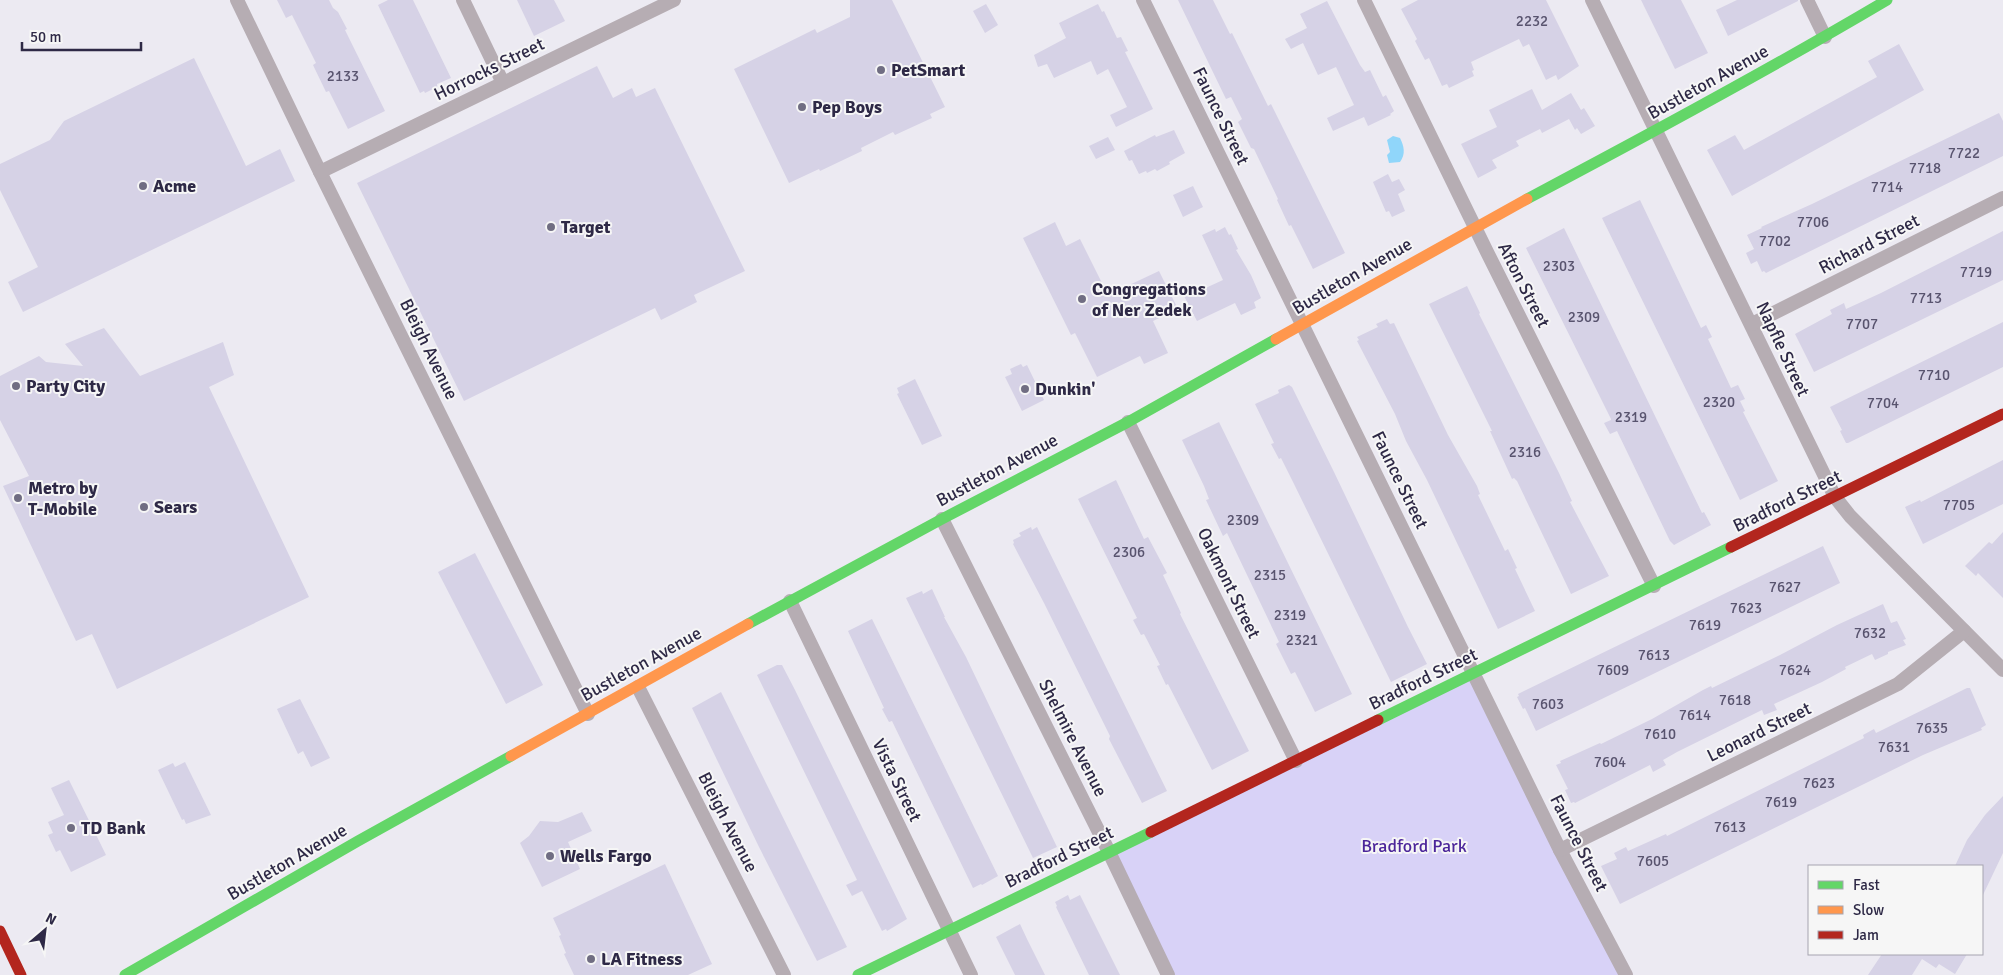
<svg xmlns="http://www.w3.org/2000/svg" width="2003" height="975" font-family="Signika,sans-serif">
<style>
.green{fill:#d8d2f7}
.water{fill:#90d6fa}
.building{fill:#d6d2e6}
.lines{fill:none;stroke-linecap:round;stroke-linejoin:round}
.street{stroke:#b6adb3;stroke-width:14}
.fast{stroke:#63d668;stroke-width:11}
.slow{stroke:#ff974d;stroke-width:11}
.jam{stroke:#b3261e;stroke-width:11}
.poi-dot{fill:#706d82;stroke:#f6f6f6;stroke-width:2}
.labels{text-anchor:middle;stroke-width:4;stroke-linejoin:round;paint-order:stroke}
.number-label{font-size:15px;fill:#58536e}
.street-label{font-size:18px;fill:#2e2946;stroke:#f6f6f6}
.poi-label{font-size:18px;font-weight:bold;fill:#2e2946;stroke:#f6f6f6;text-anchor:start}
.park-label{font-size:18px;fill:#4c269a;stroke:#f6f6f6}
</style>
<rect width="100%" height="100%" fill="#eceaf2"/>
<polygon class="green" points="1474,674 1626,975 1168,975 1109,852"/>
<path class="water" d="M 1393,136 L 1400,138 C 1404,146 1406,154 1400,162 L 1389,163 L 1387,155 L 1390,152 L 1387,140 Z"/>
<g class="building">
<polygon points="277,0 329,0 333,8 338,12 347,29 345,30 385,111 348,129 329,91 326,92 313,65 316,63 292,15 286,18"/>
<polygon points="388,0 413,0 451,78 437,84 437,87 425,93 424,91 420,93 378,5"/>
<polygon points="517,0 554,0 565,21 534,36"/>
<polygon points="850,0 892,0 945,107 930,114 932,118 895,135 893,132 861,148 862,151 820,171 819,169 789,183 734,69 815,29 817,33 850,17"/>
<polygon points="1178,0 1213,0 1230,34 1232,33 1268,106 1271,104 1345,253 1313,269 1291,225 1289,226 1277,200 1278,199 1254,149 1251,148 1238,122 1242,119 1231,97 1226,99"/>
<polygon points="1418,0 1546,0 1579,66 1558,80 1556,75 1546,80 1529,44 1523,47 1519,39 1471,62 1474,70 1472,71 1474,76 1449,88 1447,84 1442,86 1429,58 1425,60 1415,41 1417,39 1401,9"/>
<polygon points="1641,0 1681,0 1708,53 1675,69"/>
<polygon points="1737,0 1798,0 1798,1 1728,36 1716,10"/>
<polygon points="1327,1 1360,65 1365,72 1370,70 1383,97 1386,95 1394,111 1390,114 1391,115 1368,126 1364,117 1333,131 1327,118 1354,105 1336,67 1318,75 1303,43 1291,49 1285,39 1307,28 1300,14"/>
<polygon points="986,4 998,25 985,33 973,11"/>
<polygon points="1098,4 1102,12 1104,11 1117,38 1121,37 1128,51 1125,52 1153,109 1116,127 1110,115 1127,107 1108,69 1097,75 1091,61 1054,78 1047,64 1038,67 1034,55 1066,38 1059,23"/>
<polygon points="1899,44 1924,90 1732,196 1707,150 1735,135 1744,150 1877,77 1868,61"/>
<polygon points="194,58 246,166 280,149 295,181 23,312 8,282 38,267 0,190 0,164 50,140 64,121"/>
<polygon points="597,66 613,98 632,88 636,97 655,88 745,271 694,295 697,302 661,320 655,308 464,401 357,183"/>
<polygon points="1532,89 1542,110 1571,93 1581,110 1584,108 1595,126 1581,134 1577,128 1575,130 1569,119 1542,133 1540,129 1516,141 1519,146 1492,160 1497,168 1478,178 1461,144 1497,127 1489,110"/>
<polygon points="1999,113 2003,121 2003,156 1766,273 1764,271 1762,272 1757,261 1751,264 1746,253 1754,249 1747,235 1762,228 1761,227 1812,204"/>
<polygon points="1174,130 1185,153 1169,162 1170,164 1157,171 1155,169 1147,173 1146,171 1139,174 1132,160 1129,161 1124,151 1155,135 1156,137"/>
<polygon points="1108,137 1115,150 1096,159 1089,146"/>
<polygon points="1388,174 1392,182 1399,179 1405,190 1398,194 1405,211 1392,217 1389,211 1386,212 1373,182"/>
<polygon points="1193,186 1203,207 1183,217 1173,195"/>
<polygon points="1640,200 1701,328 1706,325 1712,337 1708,339 1731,388 1738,385 1745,399 1740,401 1745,411 1743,412 1778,481 1740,500 1602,218"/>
<polygon points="1055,222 1066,246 1080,239 1108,295 1159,271 1178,309 1153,321 1168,353 1144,364 1140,356 1097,377 1075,333 1071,335 1023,238"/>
<polygon points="1225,227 1229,235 1231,234 1238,249 1236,250 1251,275 1261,298 1254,302 1256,308 1241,315 1235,303 1197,321 1183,294 1197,287 1199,291 1223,280 1202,235 1215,229 1216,232"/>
<polygon points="1564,228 1702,513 1704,512 1711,525 1674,545 1670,541 1617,431 1610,434 1604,423 1611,420 1611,419 1526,248"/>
<polygon points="2003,231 2003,280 1814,372 1795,334 1832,314 1830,310 1844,303 1846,309 1881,293"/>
<polygon points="1467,286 1480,313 1479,314 1559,473 1572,501 1570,502 1609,576 1571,594 1517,481 1514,478 1512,479 1490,431 1492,431 1429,304"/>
<polygon points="1387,319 1390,324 1394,323 1448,435 1477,486 1480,494 1478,495 1505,551 1508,549 1517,568 1515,569 1535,611 1498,629 1427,480 1406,441 1395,414 1357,341 1359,340 1357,337 1378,327 1376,324"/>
<polygon points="2003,322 2003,367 1848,443 1846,443 1840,431 1842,430 1830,407"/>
<polygon points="104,328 140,376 223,342 234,375 209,387 309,597 117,689 92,634 76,641 3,486 29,476 0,420 0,376 39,356 46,362 83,366 65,344"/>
<polygon points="1021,364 1023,367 1027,365 1044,400 1022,411 1005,377 1012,374 1010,369"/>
<polygon points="915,379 942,436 922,445 897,394 899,393 897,388"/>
<polygon points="1289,385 1292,387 1334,472 1408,627 1427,664 1391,682 1294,484 1281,458 1279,459 1271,444 1274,443 1255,404 1279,393 1278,390"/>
<polygon points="1219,422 1352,694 1315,712 1295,672 1291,674 1276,644 1279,642 1227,533 1223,536 1206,500 1209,499 1204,486 1182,440"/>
<polygon points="2003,460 2003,504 1923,544 1905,507 1920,500 1921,502"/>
<polygon points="1116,480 1144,539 1148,537 1167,573 1163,575 1181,613 1180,614 1249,751 1212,770 1168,684 1166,685 1157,666 1160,665 1144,634 1141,635 1133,620 1137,618 1078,499"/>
<polygon points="1031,527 1032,530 1037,527 1167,791 1142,803 1109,739 1110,736 1044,603 1013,544 1014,543 1013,540 1021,536 1019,533"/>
<polygon points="2003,532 2003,598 1978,573 1976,576 1965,566 1989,542 1992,544"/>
<polygon points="1823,546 1840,583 1536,731 1525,708 1523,709 1517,697 1519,696 1518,694"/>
<polygon points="475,553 543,685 506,704 438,572"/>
<polygon points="932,589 945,617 944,617 966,657 1057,847 1033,858 906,598 922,591 923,594"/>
<polygon points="1883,604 1891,623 1897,621 1906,639 1903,640 1906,645 1888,652 1888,654 1875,660 1872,654 1845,667 1846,669 1822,682 1774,704 1777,710 1764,715 1762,710 1677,752 1663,760 1666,765 1653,772 1650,765 1575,803 1574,802 1571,803 1565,790 1568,789 1556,765 1561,763 1560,761 1600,743 1601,744 1652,719 1703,690 1711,686 1712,688 1780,655 1837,625"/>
<polygon points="872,619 998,876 982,885 981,884 973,888 892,721 889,722 882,709 884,708 848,631"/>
<polygon points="777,665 782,665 795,690 907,919 887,931 886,929 882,931 862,891 852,896 846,885 857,880 757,675"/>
<polygon points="1967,688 1970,688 1986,725 1981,728 1982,730 1923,755 1620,904 1601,866 1617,859 1614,853 1626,847 1628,851 1666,834 1667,836 1864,738 1863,735 1874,729 1876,733"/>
<polygon points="721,692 847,947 817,961 759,847 692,708"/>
<polygon points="300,699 330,758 311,767 303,751 298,754 277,709"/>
<polygon points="185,762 211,815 186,824 184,819 182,820 158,770 173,763 175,767"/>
<polygon points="69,780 106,855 71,872 60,850 56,852 48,835 53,833 48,822 64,815 51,788"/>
<polygon points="2003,796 2003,853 1982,897 1982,866 1955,866 1967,840 1985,815"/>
<polygon points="582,812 592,831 568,842 580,869 542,887 520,843 529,836 540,821 558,822"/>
<polygon points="665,864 712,964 688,975 574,975 564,954 566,953 559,936 561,935 553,918"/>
<polygon points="1068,895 1070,900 1080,895 1120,975 1089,975 1056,907 1057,906 1055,902"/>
<polygon points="1020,924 1027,939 1045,975 1015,975 996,937"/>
<polygon points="1882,954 1967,954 1955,974 1939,964 1936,968 1922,959 1912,975 1868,975"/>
</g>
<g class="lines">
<g class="street">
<polyline points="237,0 320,172 588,714"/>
<polyline points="463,0 503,83"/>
<polyline points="1143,0 1560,850 1626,975"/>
<polyline points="1364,0 1487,252 1654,586"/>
<polyline points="1592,0 1835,497 1850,516 2003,670"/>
<polyline points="1807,0 1825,37"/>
<polyline points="320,172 674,0"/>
<polyline points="1752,324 2003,198"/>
<polyline points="1128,422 1296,761"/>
<polyline points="942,519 1109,852 1168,975"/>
<polyline points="790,601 971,975"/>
<polyline points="638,687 784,975"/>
<polyline points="1560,850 1898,684 1964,631"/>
</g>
<g class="fast">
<path d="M 1527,199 C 1648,135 1769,70 1887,0"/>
<polyline points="748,624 942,519 1128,422 1276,339"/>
<polyline points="1378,720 1731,547"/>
<polyline points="125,975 358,841 511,756"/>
<polyline points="858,975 1151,832"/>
</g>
<g class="slow">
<polyline points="1276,339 1527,199"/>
<polyline points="511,756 748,624"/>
</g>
<g class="jam">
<polyline points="1731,547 2003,414"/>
<polyline points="1151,832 1378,720"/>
<polyline points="0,931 21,975"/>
</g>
</g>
<g class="poi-dot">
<circle cx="881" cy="70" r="5"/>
<circle cx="802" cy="107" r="5"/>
<circle cx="143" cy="186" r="5"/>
<circle cx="551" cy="227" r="5"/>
<circle cx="1082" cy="299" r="5"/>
<circle cx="16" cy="386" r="5"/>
<circle cx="1025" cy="389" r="5"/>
<circle cx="18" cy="498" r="5"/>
<circle cx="144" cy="507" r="5"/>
<circle cx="71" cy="828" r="5"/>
<circle cx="550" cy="856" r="5"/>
<circle cx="591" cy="959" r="5"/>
</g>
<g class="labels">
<g class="number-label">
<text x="1532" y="26">2232</text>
<text x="343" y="81">2133</text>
<text x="1964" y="158">7722</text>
<text x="1925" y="173">7718</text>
<text x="1887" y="192">7714</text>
<text x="1813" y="227">7706</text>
<text x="1775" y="246">7702</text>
<text x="1559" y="271">2303</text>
<text x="1976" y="277">7719</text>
<text x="1926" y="303">7713</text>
<text x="1584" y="322">2309</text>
<text x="1862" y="329">7707</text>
<text x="1934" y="380">7710</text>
<text x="1719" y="407">2320</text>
<text x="1883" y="408">7704</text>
<text x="1631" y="422">2319</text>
<text x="1525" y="457">2316</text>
<text x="1959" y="510">7705</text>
<text x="1243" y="525">2309</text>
<text x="1129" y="557">2306</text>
<text x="1270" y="580">2315</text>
<text x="1785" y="592">7627</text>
<text x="1746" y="613">7623</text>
<text x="1290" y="620">2319</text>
<text x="1705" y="630">7619</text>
<text x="1870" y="638">7632</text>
<text x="1302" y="645">2321</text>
<text x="1654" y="660">7613</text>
<text x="1613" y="675">7609</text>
<text x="1795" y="675">7624</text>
<text x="1735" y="705">7618</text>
<text x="1548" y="709">7603</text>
<text x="1695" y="720">7614</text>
<text x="1932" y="733">7635</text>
<text x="1660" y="739">7610</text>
<text x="1894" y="752">7631</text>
<text x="1610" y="767">7604</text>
<text x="1819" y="788">7623</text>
<text x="1781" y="807">7619</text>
<text x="1730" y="832">7613</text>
<text x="1653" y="866">7605</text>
</g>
<g class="street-label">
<text transform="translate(489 69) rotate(-26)" y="6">Horrocks Street</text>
<text transform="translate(1708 82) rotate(-29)" y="6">Bustleton Avenue</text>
<text transform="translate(1221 116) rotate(64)" y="6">Faunce Street</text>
<text transform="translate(1869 244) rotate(-27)" y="6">Richard Street</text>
<text transform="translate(1352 276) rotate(-30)" y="6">Bustleton Avenue</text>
<text transform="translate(1524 285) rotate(63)" y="6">Afton Street</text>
<text transform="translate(429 349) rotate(64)" y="6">Bleigh Avenue</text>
<text transform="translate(1783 349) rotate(65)" y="6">Napfle Street</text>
<text transform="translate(997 470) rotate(-28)" y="6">Bustleton Avenue</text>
<text transform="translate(1400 480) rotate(64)" y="6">Faunce Street</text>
<text transform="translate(1787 501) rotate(-26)" y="6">Bradford Street</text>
<text transform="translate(1229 583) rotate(64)" y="6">Oakmont Street</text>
<text transform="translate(641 664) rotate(-29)" y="6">Bustleton Avenue</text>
<text transform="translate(1423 679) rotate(-26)" y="6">Bradford Street</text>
<text transform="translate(1759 732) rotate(-26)" y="6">Leonard Street</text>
<text transform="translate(1073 738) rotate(63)" y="6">Shelmire Avenue</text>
<text transform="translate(897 780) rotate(64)" y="6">Vista Street</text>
<text transform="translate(728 822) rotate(63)" y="6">Bleigh Avenue</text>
<text transform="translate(1579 843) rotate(63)" y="6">Faunce Street</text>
<text transform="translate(1059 857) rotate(-26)" y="6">Bradford Street</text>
<text transform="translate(287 862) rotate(-30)" y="6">Bustleton Avenue</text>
</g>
<g class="poi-label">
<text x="891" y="76">PetSmart</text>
<text x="812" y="113">Pep Boys</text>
<text x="153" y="192">Acme</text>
<text x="561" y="233">Target</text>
<text x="1092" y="295">Congregations<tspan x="1092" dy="21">of Ner Zedek</tspan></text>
<text x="26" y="392">Party City</text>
<text x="1035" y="395">Dunkin'</text>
<text x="28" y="494">Metro by<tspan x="28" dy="21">T-Mobile</tspan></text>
<text x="154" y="513">Sears</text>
<text x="81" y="834">TD Bank</text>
<text x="560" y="862">Wells Fargo</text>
<text x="601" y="965">LA Fitness</text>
</g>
<g class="park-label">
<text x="1414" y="852">Bradford Park</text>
</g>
</g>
<rect x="1808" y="865" width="175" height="90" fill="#f6f6f6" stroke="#a6a4b0"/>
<rect x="1818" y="881" width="25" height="8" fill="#63d668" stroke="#a6a4b0"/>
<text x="1853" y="890" font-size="15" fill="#2e2946">Fast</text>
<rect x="1818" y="906" width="25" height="8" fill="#ff974d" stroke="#a6a4b0"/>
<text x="1853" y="915" font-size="15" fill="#2e2946">Slow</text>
<rect x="1818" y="931" width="25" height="8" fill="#b3261e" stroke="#a6a4b0"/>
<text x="1853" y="940" font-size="15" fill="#2e2946">Jam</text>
<g transform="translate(45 930) rotate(28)" stroke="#f6f6f6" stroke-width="4" paint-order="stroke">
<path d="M0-4L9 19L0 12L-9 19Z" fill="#2e2946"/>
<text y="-8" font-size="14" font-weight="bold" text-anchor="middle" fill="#2e2946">N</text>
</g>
<path d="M22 42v8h119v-8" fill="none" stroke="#2e2946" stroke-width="2.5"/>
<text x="30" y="42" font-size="15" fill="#2e2946" stroke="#f6f6f6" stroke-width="4" paint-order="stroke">50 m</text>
</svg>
